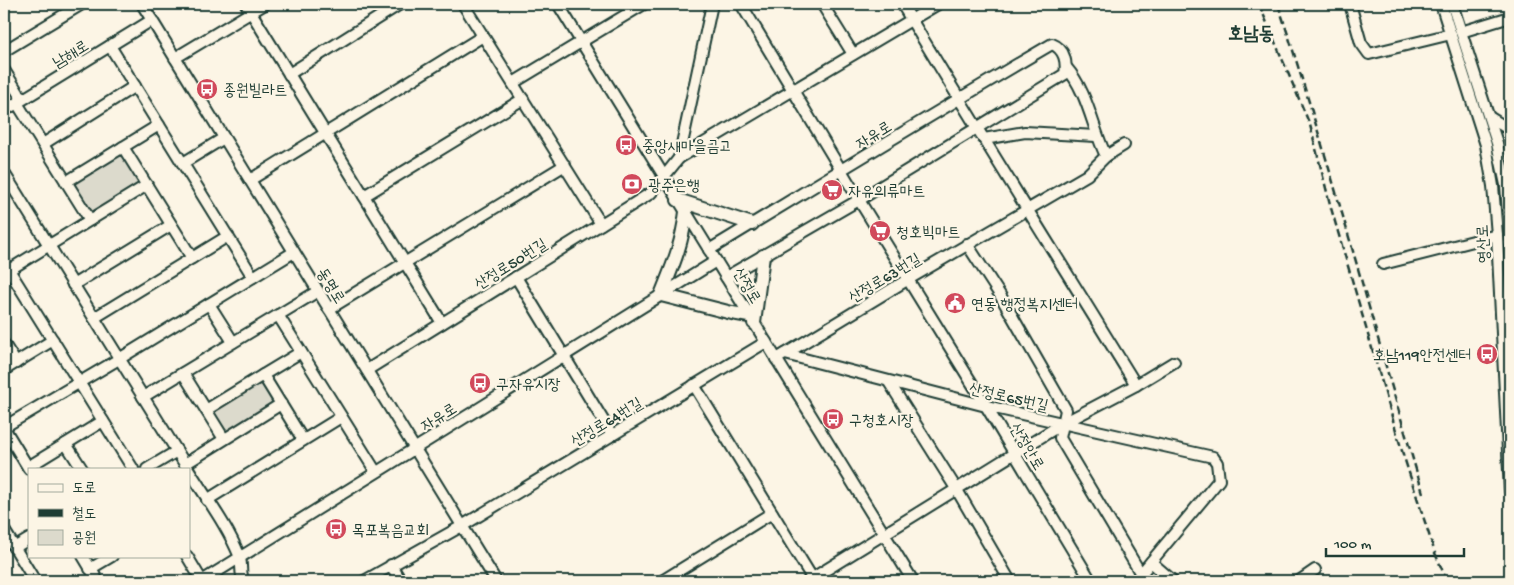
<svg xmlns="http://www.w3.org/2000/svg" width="1514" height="585" font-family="'Gochi Hand','Poor Story',sans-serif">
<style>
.park{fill:#dcdacc;stroke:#7e8c80}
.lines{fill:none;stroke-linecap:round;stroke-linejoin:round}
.minor-casing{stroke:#1f3d34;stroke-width:14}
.major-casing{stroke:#1f3d34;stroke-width:16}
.minor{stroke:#fcf5e5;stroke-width:10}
.major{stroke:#fcf5e5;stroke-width:12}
.rail{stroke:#1f3d34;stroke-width:2.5;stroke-dasharray:8 4;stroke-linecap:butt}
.labels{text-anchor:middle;stroke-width:4.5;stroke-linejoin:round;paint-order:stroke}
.street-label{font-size:16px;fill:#1f3d34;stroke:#fcf5e5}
.poi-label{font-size:16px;fill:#1f3d34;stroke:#fcf5e5;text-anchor:start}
.quarter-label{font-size:19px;font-weight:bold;fill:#1f3d34;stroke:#fcf5e5}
</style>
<rect width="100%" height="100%" fill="#fcf5e5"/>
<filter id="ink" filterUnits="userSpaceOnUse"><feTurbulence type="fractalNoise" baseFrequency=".02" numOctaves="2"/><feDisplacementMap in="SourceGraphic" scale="10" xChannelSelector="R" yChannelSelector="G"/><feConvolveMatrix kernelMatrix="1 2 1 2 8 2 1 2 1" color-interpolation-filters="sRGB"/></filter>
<g filter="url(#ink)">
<g class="park">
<polygon points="121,151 142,184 91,216 70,183"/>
<polygon points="262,379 276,401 224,433 210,411"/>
</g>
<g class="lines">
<g class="minor-casing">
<g id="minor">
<polyline points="142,4 496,581"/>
<polyline points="246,4 442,323"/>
<polyline points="463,4 601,224"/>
<polyline points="558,4 913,581"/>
<polyline points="741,4 859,200 986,406 1091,581"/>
<polyline points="822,4 853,54"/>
<path d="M 902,4 C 978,132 1058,258 1136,385"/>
<polyline points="1350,4 1361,43 1369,54 1451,34"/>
<polyline points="1441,4 1486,145 1493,186 1497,235 1510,491"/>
<polyline points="1452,4 1497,143 1506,185 1510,243"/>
<polyline points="1461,32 1510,17"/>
<polyline points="110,46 253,277"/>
<polyline points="4,51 82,4"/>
<polyline points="175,58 265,4"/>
<path d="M 1066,67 C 1088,92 1092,127 1106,156"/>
<polyline points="4,70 22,99"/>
<polyline points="289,74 400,4"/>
<polyline points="513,83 644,4"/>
<polyline points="17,103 90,220"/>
<polyline points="4,111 152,20"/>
<polyline points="1489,117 1510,130"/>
<polyline points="984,139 1025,132 1096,136"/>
<polyline points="43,144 135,86"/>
<polyline points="123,147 192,258"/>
<polyline points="679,158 938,4"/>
<polyline points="183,163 224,138"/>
<polyline points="4,173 188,469"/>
<polyline points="250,180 483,36"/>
<polyline points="66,182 159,125"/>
<polyline points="364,196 523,99"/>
<polyline points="967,244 1000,295 1066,410 1060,438 1141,574"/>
<path d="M 709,250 C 823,181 937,111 1052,44 C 1065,49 1067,63 1065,74 L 859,200 L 726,277"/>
<polyline points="4,262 133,469"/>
<polyline points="1383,264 1497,235"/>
<polyline points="9,270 147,185"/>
<polyline points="516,277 612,435"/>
<polyline points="73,285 171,225"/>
<polyline points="209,304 233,342"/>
<polyline points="329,309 565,165"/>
<polyline points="278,315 376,472"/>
<polyline points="94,318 228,236"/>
<polyline points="4,344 16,363"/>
<polyline points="785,354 907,280 1087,175 1106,156 1124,145"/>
<polyline points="776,359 785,354 986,406 1213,457 1217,463 1219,480 1135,581"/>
<polyline points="4,370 53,340"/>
<polyline points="367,370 651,193 679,158 712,4"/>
<polyline points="183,373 206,410 263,375 303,440"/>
<polyline points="263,375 301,352"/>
<polyline points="889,382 957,490 1010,581"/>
<polyline points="694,385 814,581"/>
<polyline points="143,397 318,291"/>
<polyline points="206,410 224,439"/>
<polyline points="4,427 119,359 294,252"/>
<polyline points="4,428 29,469"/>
<polyline points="66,444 82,469"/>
<polyline points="185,464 281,404"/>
<polyline points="28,467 103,421"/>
<polyline points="147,469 177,451"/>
<path d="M 189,470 C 206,498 227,525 239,555 C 243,564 239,573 244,581"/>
<polyline points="207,500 341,417"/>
<polyline points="4,530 35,581"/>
<polyline points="14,548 29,539"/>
<polyline points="83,556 98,581"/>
<polyline points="187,556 202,581"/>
<polyline points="1151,562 1173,581"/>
<polyline points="391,565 401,581"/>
<polyline points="90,569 112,556"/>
<polyline points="202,581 716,261"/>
<polyline points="364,581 462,526 766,342"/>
<polyline points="662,581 772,513"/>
<polyline points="808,581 1062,424 1136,385 1174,362"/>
<polyline points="1299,581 1315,570"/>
</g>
</g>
<g class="major-casing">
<g id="major">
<polyline points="678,200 752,224"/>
<path d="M 686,212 C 682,245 673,265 661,295 L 732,313 L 749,316"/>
<polyline points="754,323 763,256"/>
</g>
</g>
<use href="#minor" class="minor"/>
<use href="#major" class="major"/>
<g class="rail">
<polyline points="1259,4 1310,125 1331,208 1402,451 1435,553 1447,581"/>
<path d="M 1278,4 C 1331,165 1374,330 1423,493"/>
</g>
</g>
</g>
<defs>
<g id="bus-disc" transform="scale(1.125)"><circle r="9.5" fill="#d1495b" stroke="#fcf5e5"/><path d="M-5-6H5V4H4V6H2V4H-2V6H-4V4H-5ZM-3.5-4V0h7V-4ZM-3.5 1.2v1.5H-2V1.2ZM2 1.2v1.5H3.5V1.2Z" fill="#fff"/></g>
<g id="bank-disc" transform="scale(1.125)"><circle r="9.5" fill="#d1495b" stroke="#fcf5e5"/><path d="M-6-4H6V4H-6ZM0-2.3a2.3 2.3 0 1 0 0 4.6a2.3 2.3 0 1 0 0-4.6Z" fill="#fff"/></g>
<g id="supermarket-disc" transform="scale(1.125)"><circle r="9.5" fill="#d1495b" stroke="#fcf5e5"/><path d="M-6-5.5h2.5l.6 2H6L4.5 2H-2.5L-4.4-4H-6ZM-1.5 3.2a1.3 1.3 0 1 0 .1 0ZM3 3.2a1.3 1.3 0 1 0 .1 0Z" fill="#fff"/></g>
<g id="civic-disc" transform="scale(1.125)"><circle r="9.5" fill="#d1495b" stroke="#fcf5e5"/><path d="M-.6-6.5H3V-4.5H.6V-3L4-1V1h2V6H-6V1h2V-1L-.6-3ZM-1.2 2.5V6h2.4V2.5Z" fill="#fff"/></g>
</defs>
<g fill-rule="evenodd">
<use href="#bus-disc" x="207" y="89"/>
<use href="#bus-disc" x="626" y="145"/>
<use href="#bank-disc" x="632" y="184"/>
<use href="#supermarket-disc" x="832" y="190"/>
<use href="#supermarket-disc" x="880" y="231"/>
<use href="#civic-disc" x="955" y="303"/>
<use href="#bus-disc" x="1487" y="354"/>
<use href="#bus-disc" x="480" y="383"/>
<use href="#bus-disc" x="833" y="419"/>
<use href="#bus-disc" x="336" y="529"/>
</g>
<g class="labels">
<g class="street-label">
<text transform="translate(70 53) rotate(-31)" y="6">남해로</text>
<text transform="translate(873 134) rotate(-32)" y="6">자유로</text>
<text transform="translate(1482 244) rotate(-93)" y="6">영산로</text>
<text transform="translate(510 263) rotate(-32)" y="6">산정로50번길</text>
<text transform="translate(884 277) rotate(-31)" y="6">산정로63번길</text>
<text transform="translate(332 285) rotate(58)" y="6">동명로</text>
<text transform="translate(748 285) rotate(59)" y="6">산정로</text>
<text transform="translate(1009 396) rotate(13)" y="6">산정로65번길</text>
<text transform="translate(438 416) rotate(-32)" y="6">자유로</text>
<text transform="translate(606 421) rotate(-31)" y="6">산정로64번길</text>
<text transform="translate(1028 446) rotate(59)" y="6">산정안로</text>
</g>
<g class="poi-label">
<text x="223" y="95">종원빌라트</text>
<text x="642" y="151">중앙새마을금고</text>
<text x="648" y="190">광주은행</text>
<text x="848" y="196">자유의류마트</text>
<text x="896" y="237">청호빅마트</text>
<text x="971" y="309">연동 행정복지센터</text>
<text x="1471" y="360" text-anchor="end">호남119안전센터</text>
<text x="496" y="389">구자유시장</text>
<text x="849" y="425">구청호시장</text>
<text x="352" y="535">목포복음교회</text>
</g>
<g class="quarter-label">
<text x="1251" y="39">호남동</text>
</g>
</g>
<rect width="1514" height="585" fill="none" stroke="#fcf5e5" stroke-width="20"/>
<rect x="10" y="10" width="1494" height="565" fill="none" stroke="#1f3d34" stroke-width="2" filter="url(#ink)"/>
<rect x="28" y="468" width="162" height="90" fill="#fcf5e5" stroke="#a4ab9e"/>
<rect x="38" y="484" width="25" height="8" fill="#fcf5e5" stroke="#a4ab9e"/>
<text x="72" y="492" font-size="15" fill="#1f3d34">도로</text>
<rect x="38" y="509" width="25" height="8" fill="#1f3d34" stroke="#a4ab9e"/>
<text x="72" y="518" font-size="15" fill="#1f3d34">철도</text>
<rect x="38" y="530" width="25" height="15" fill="#dcdacc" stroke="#a4ab9e"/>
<text x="72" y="542" font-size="15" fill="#1f3d34">공원</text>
<path d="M1326 548v8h138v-8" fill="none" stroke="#1f3d34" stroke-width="2.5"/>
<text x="1334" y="548" font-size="15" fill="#1f3d34" stroke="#fcf5e5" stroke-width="4" paint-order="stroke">100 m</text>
</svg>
